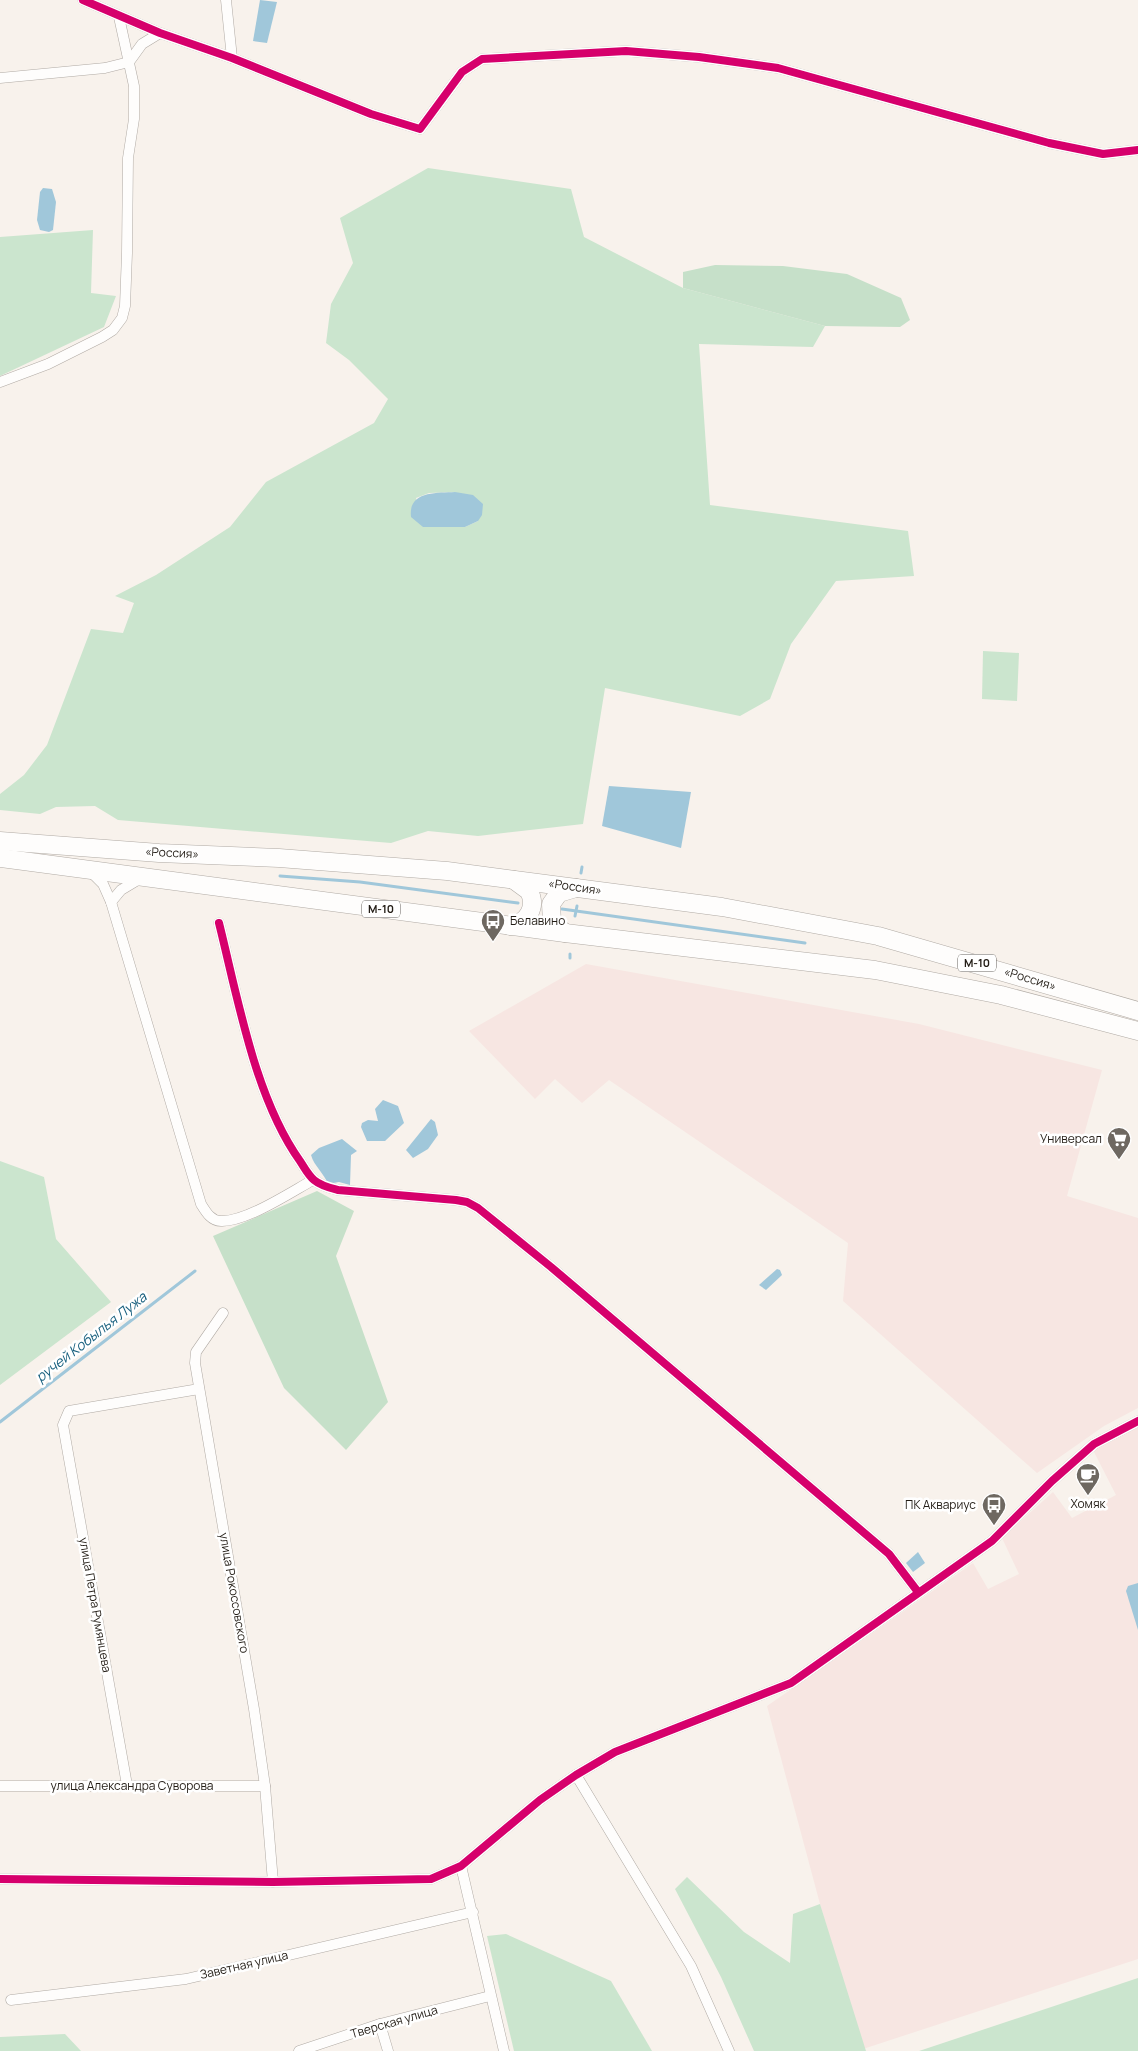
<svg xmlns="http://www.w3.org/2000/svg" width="1138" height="2051" font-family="Manrope,sans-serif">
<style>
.industrial{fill:#f7e6e2}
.green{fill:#cbe5ce;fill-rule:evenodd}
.forest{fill:#c6e0c9}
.water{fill:#a0c7da}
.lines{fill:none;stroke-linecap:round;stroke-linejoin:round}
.stream{stroke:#a0c7da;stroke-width:3}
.street-casing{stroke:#b0aaa4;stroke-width:11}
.highway-casing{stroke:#b0aaa4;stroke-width:19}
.street{stroke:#fefdfc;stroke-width:10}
.highway{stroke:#fefdfc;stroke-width:18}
.cycleway-casing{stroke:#fff;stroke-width:11}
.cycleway{stroke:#d6006c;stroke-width:8}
.labels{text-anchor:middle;stroke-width:5;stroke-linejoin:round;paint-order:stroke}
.shield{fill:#fff;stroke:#65615c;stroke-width:1}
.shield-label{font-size:11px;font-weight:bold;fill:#231d16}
.street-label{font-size:12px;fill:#231d16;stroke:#fff}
.poi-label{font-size:12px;fill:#231d16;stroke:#fff;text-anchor:end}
.water-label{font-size:14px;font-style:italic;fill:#175f7e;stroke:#fff}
</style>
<rect width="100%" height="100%" fill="#f8f2ec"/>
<g class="industrial">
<polygon points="586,964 919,1024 1102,1070 1067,1196 1138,1218 1138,1408 1104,1426 1037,1473 843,1301 848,1243 609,1080 582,1103 555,1079 535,1099 469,1031"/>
<polygon points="1138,1426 1138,1959 863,2049 820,1904 767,1706 973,1563 988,1589 1019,1574 1002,1538 1053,1492 1072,1518 1116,1495 1093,1450"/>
</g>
<g class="green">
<path d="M 428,168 L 571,189 L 584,237 L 683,288 L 825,326 L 813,347 L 699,344 L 710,505 L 908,531 L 914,576 L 836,581 L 791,644 L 770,699 L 740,716 L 605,688 L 583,824 L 478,836 L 428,831 L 391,843 L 118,820 L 95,806 L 56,807 L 40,814 L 0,810 L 0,794 L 24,775 L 47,745 L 91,629 L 123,633 L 134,603 L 115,596 L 156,575 L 230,527 L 266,482 L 374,423 L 388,399 L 349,360 L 326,343 L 331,304 L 353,263 L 340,218 ZM 455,492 L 478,521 L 465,527 L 423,527 L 416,498 L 429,493 Z"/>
<polygon points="93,230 91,293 116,296 104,327 0,376 0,237"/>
<polygon points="983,651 1019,653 1017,701 982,699"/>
<polygon points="0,1161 44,1177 56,1239 111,1302 0,1385"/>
<polygon points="687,1877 744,1932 790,1963 793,1914 820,1904 866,2051 754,2051 721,1977 675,1889"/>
<polygon points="506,1934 611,1981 652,2051 514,2051 487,1936"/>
<polygon points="1138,1978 1138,2051 919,2051"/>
<polygon points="65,2034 81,2051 0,2051 0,2037"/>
</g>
<g class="forest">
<polygon points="715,265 783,266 847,274 901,298 910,320 900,327 825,326 683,288 683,272"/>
<polygon points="317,1191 354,1211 336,1256 388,1402 346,1450 284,1388 213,1236"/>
</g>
<g class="water">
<polygon points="260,0 277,2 267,43 253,41"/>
<polygon points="43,188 52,189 56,202 53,230 49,232 40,230 37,220 40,192"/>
<path d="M 455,492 L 473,495 L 483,504 L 482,515 L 478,521 L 465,527 L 423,527 L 411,517 C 408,491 436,493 455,492 Z"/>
<polygon points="609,786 691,792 681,848 602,826"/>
<polygon points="383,1100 398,1106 404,1123 385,1141 367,1141 361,1127 362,1123 368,1120 378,1121 375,1109"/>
<polygon points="431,1119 435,1122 438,1135 428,1149 413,1158 406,1150"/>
<path d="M 342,1139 L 357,1151 L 351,1155 L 350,1185 L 339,1182 L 328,1184 C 324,1173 314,1166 311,1155 L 319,1148 Z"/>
<polygon points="777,1269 780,1270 782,1275 766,1290 759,1285"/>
<polygon points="918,1552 925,1563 913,1572 906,1563"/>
<polygon points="1138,1583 1138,1630 1126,1591 1128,1586"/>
</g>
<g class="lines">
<g class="stream">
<polyline points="581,873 582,867"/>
<polyline points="280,876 360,882 518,903"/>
<polyline points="562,909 805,943"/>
<polyline points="575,916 577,906"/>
<polyline points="570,958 570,954"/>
<polyline points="0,1422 195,1271"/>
</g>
<g class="street-casing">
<g id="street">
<polyline points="83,0 160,33 232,58 371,114 420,129 462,72 482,59 626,51 699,57 778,68 1049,143 1103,154 1138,150"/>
<polyline points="226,0 232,58"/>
<polyline points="0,78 105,68 129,62 142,44 160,33"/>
<polyline points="0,382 48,364 102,337 113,330 122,318 125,306 127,253 128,158 134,119 134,86 119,17"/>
<path d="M 91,872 L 103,884 L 111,902 L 201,1204 C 206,1212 211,1221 221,1221 C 246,1222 291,1192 313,1180"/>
<polyline points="111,902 121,890 141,878"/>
<path d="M 219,923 C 238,999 255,1098 300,1161 C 304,1167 308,1175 314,1180 C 321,1186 330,1188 338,1190 L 456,1200 L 467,1202 L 478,1208 L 551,1267 L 889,1554 L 918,1592"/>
<polyline points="223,1313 196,1352 195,1363 254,1709 265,1786 273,1882"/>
<polyline points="576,1775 691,1966 729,2051"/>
<polyline points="127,1785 63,1425 69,1411 199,1389"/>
<polyline points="0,1786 265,1786"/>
<polyline points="461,1866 504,2051"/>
<polyline points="0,1879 273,1882 431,1879 461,1866 540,1800 576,1775 615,1752 791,1683 992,1541 1052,1481 1094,1444 1138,1421"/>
<polyline points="11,2000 186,1979 473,1912"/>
<polyline points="380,2024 388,2051"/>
<polyline points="299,2051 380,2024 490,1996"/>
</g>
</g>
<g class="highway-casing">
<g id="highway">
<polyline points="0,841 159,853 279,858 447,871 722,907 878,936 1138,1011"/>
<polyline points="0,858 565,933 875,970 1001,995 1138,1031"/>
<path d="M 510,926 C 528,923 537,907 529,891 L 514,880"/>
<polyline points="565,933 552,922 551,904 559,893 576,888"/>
</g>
</g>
<use href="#street" class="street"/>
<use href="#highway" class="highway"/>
<g class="cycleway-casing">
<g id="cycleway">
<polyline points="83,0 160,33 232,58 371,114 420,129 462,72 482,59 626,51 699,57 778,68 1049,143 1103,154 1138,150"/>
<path d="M 219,923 C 238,999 255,1098 300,1161 C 304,1167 308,1175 314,1180 C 321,1186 330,1188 338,1190 L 456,1200 L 467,1202 L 478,1208 L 551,1267 L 889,1554 L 918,1592"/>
<polyline points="0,1879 273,1882 431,1879 461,1866 540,1800 576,1775 615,1752 791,1683 992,1541 1052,1481 1094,1444 1138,1421"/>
</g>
</g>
<use href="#cycleway" class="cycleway"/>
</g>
<defs>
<g id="bus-pin" transform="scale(1.25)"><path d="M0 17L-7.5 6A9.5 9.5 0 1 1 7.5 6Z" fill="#6e6861" stroke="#fff"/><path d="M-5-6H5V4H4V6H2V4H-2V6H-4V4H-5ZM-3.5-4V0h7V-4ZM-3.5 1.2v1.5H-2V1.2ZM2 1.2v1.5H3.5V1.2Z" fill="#fff"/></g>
<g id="supermarket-pin" transform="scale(1.25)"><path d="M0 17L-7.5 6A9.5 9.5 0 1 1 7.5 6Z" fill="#6e6861" stroke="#fff"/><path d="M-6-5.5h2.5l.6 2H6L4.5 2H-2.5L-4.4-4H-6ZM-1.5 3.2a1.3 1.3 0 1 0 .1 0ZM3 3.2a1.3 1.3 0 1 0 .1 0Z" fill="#fff"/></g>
<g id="cafe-pin" transform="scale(1.25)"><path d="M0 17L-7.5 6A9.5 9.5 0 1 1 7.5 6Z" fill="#6e6861" stroke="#fff"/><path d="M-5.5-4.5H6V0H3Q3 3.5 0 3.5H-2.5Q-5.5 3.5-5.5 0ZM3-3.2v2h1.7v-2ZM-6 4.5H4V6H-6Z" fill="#fff"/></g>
</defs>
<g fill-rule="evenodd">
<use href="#bus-pin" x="493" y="921"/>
<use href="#supermarket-pin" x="1119" y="1139"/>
<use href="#cafe-pin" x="1088" y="1475"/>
<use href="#bus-pin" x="994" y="1505"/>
</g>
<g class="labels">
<g class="shield">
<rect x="362" y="900.5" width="38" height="17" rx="4"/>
<rect x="958" y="954.5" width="38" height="17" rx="4"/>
</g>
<g class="shield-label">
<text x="381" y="913">М-10</text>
<text x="977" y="967">М-10</text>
</g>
<g class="street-label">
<text transform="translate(172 853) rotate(3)" y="4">«Россия»</text>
<text transform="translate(575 887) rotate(8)" y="4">«Россия»</text>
<text transform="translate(1030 979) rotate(17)" y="4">«Россия»</text>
<text transform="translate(234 1593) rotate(80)" y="4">улица Рокоссовского</text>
<text transform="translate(95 1605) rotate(80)" y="4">улица Петра Румянцева</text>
<text x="132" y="1790">улица Александра Суворова</text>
<text transform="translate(244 1965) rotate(-13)" y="4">Заветная улица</text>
<text transform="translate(394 2022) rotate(-16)" y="4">Тверская улица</text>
</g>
<g class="poi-label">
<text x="510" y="925" text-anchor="start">Белавино</text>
<text x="1102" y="1143">Универсал</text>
<text x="1088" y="1508" text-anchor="middle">Хомяк</text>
<text x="976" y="1509">ПК Аквариус</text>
</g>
<g class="water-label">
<text transform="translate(91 1337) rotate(-38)" y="5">ручей Кобылья Лужа</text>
</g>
</g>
</svg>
